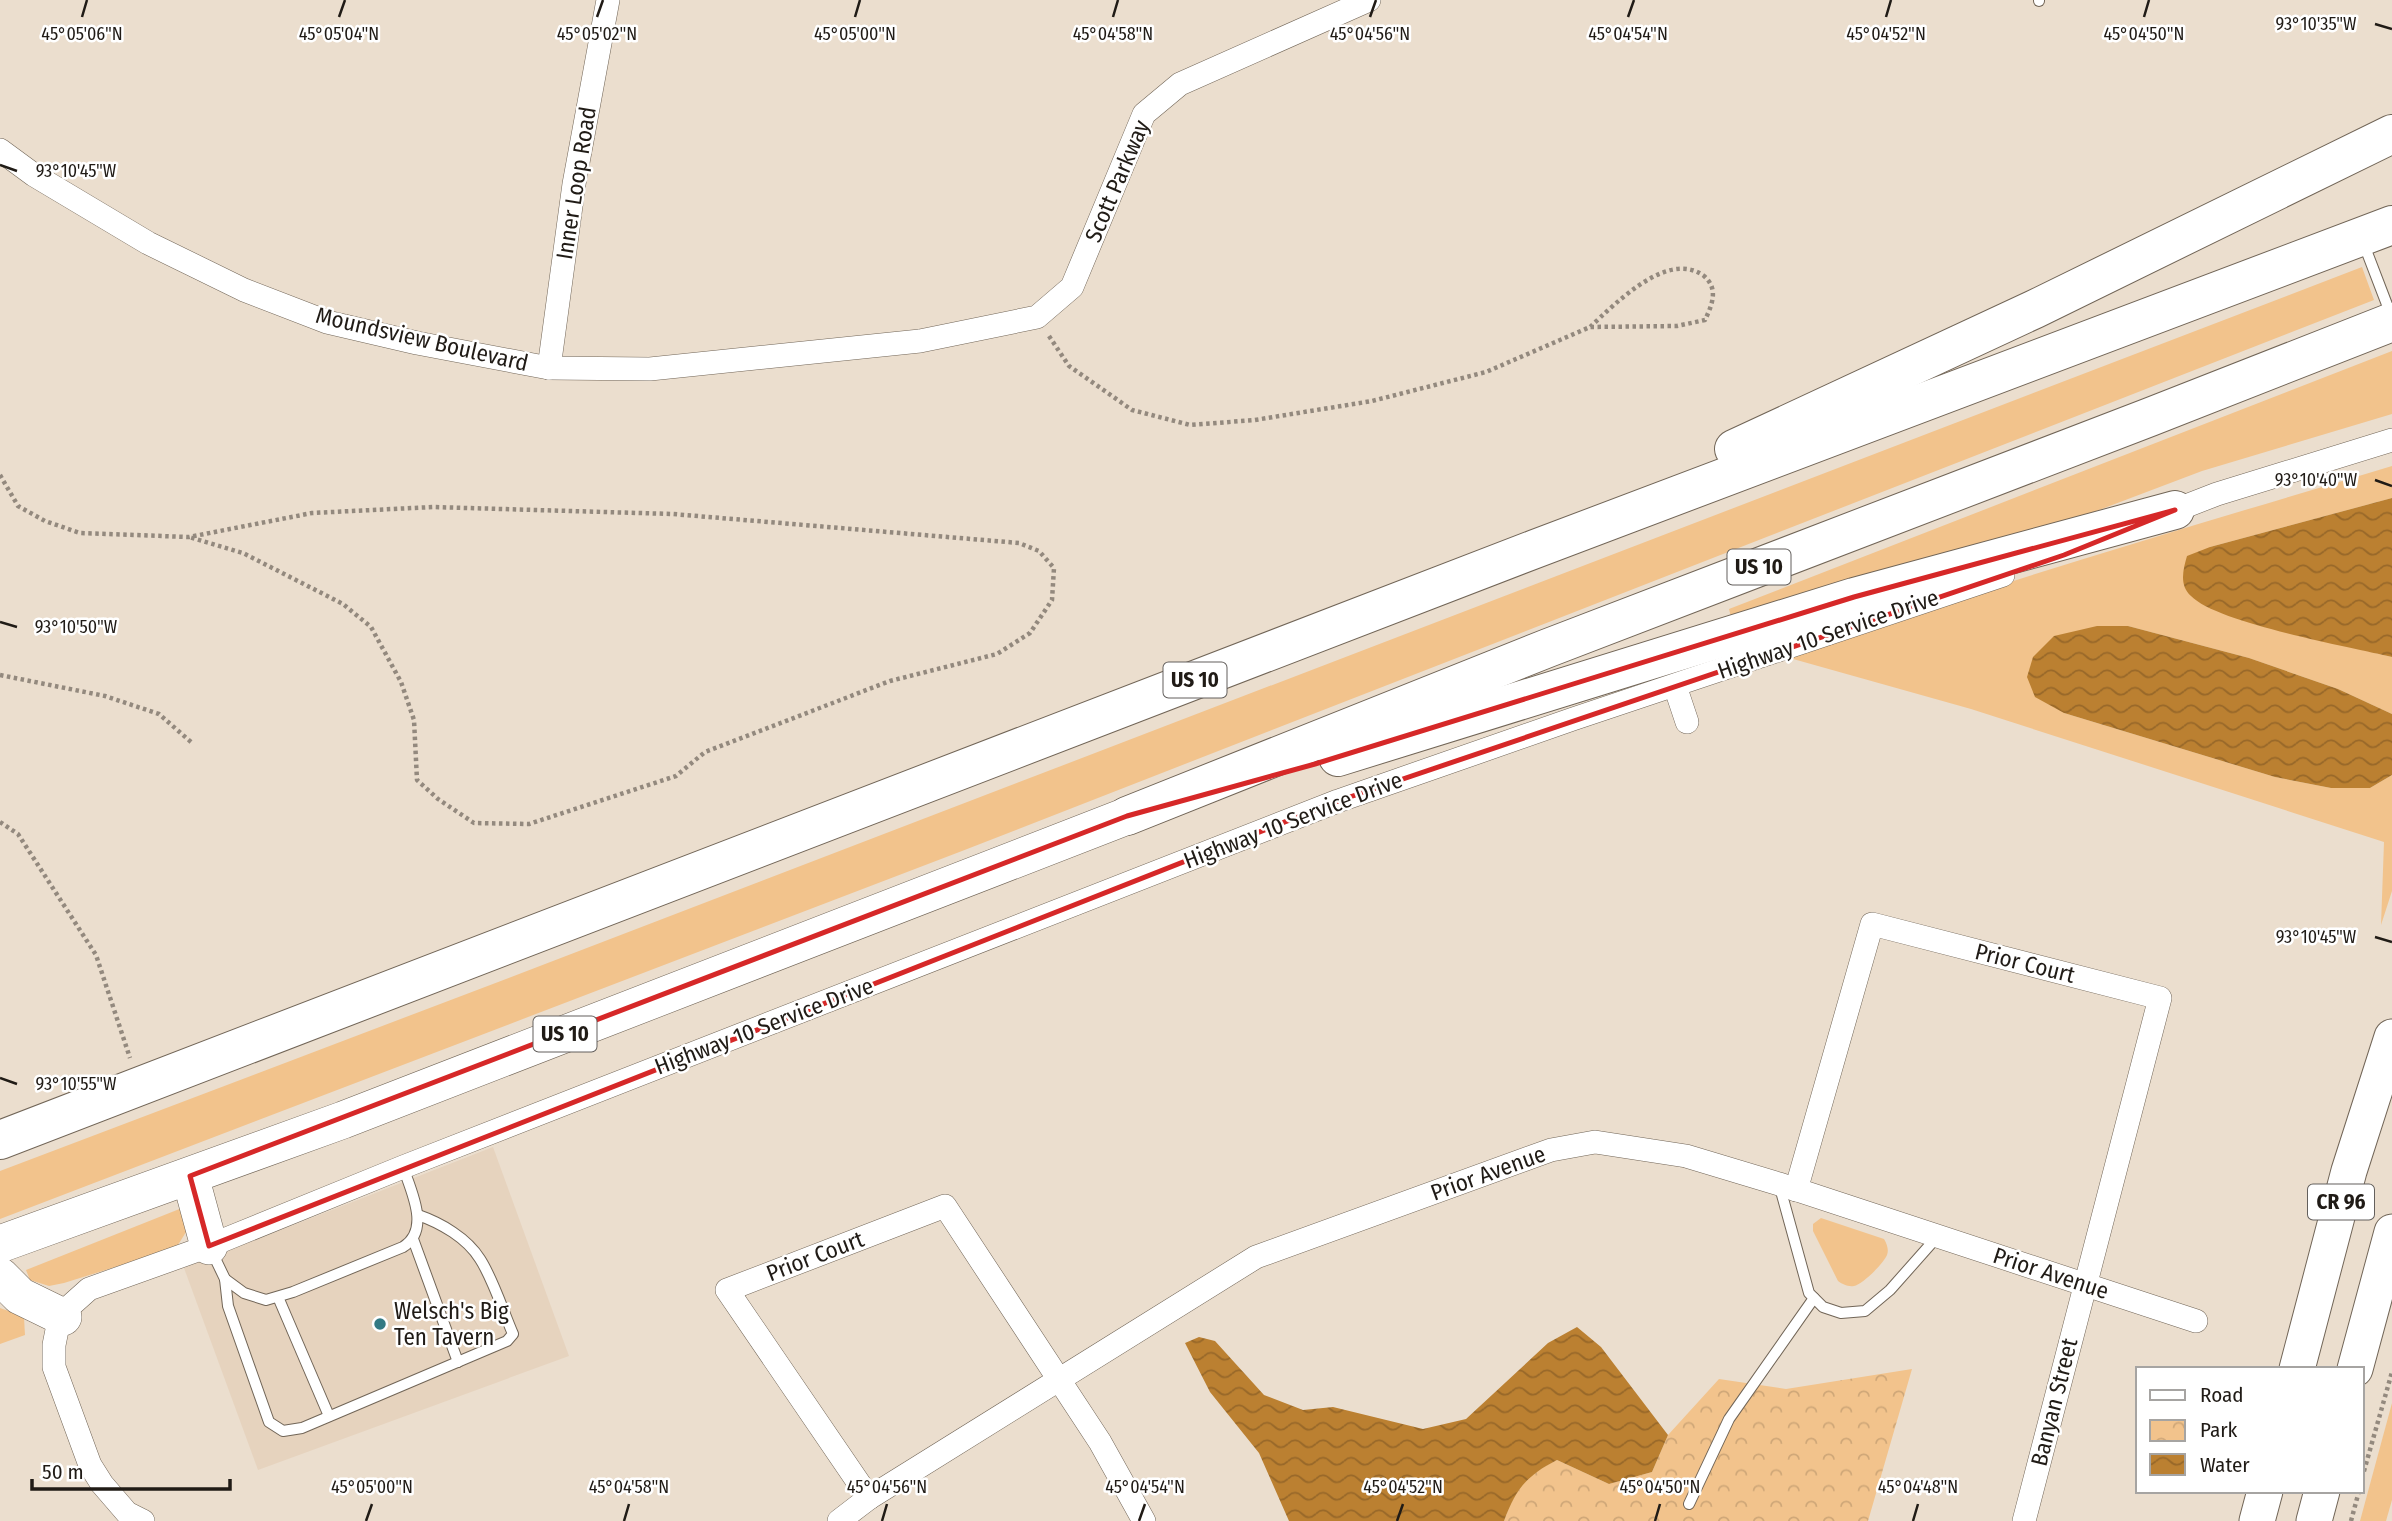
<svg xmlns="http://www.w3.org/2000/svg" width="2392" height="1521" font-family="'Fira Sans Condensed',sans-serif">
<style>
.built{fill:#e6d3be}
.grass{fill:#f2c38c}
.park{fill:url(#park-crowns)}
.water{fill:url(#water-waves)}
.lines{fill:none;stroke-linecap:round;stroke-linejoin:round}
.service-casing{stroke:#716557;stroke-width:12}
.minor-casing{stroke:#716557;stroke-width:24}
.primary-casing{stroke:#716557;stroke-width:37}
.trunk-casing{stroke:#716557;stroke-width:38}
.motorway-casing{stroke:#716557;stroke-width:40}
.path{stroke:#93897e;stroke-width:4.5;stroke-dasharray:3.5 3.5;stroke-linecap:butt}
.service{stroke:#fff;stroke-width:10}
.minor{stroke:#fff;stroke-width:23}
.primary{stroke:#fff;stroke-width:35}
.trunk{stroke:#fff;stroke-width:37}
.motorway{stroke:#fff;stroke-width:38}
.marked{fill:none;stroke:#d62828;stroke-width:5;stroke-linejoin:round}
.ticks{fill:none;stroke:#201b16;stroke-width:2.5}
.poi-dot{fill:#337a84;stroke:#fff;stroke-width:2.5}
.labels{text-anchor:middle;stroke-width:5;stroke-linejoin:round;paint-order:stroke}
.shield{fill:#fff;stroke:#635f5c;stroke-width:2}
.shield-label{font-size:21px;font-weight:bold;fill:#201b16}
.street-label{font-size:23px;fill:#201b16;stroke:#fff}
.poi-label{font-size:23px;fill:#201b16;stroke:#fff;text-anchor:start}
.ticks-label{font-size:18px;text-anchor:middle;fill:#201b16;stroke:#fff;stroke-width:5;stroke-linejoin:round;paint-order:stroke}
</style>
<defs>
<pattern id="park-crowns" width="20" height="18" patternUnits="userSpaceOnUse" patternTransform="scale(1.75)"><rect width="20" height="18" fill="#f2c38c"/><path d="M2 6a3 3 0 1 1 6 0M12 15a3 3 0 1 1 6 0" fill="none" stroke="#cfa778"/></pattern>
<pattern id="water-waves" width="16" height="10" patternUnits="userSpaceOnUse" patternTransform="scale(1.75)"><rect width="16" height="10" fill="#bb8031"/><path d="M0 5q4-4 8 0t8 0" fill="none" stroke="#986829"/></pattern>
</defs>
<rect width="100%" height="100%" fill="#ebdece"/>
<polygon class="built" points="493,1147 569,1356 258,1470 184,1268"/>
<g class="grass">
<polygon points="2362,267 2374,300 962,851 0,1219 0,1171 485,987"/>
<polygon points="2392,351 2392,414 2202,471 2070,521 1732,621 1729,609"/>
<path d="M 2392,466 L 2392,498 L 2210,547 L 2254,624 L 2392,657 L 2392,714 L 2338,689 L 2249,658 L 2128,626 L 2064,713 L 2275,777 L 2331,788 L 2370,788 L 2392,775 L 2392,891 L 2381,925 L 2384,842 L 1971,709 L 1786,657 C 1985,586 2189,527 2392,466 Z"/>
<polygon points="187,1206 188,1229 176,1248 64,1283 49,1286 30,1280 26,1270"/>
<path d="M 1821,1218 L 1884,1239 C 1887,1244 1889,1250 1887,1255 C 1884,1263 1862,1285 1854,1286 C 1848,1287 1842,1284 1838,1281 L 1813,1231 L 1813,1224 Z"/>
<polygon points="0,1308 17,1314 24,1318 25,1335 0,1344"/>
<polygon points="2392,1403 2392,1500 2386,1521 2360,1521"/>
</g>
<path class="park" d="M 1912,1369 L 1868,1521 L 1504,1521 C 1516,1488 1525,1476 1557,1460 L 1609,1484 L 1652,1472 L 1668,1435 L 1719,1379 L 1786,1389 Z"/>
<g class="water">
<path d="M 2392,498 L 2392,657 C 2350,647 2217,623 2191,596 C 2179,585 2183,570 2187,556 L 2210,547 Z"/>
<polygon points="2097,626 2128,626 2249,658 2338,689 2392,714 2392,775 2370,788 2331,788 2275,777 2064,713 2035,697 2027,677 2033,657 2054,636"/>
<path d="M 1577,1327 L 1601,1347 L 1668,1435 L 1652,1472 L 1609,1484 L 1557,1460 C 1526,1476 1516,1489 1504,1521 L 1289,1521 L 1259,1453 L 1210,1392 L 1185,1343 L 1199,1337 L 1215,1341 L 1264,1395 L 1303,1410 L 1333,1407 L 1423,1429 L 1466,1419 L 1548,1343 Z"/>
</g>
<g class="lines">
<g class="service-casing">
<g id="service">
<polyline points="2039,1 2039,0"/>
<polyline points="2363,242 2391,315"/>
<polyline points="1779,1184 1809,1293 1823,1307 1841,1313 1865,1311 1890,1290 1937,1237"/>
<polyline points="413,1239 458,1362"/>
<path d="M 212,1252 L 225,1279 L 244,1293 L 266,1300 L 293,1292 L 403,1247 C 431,1230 411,1191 403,1167"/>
<path d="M 225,1279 L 228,1306 L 269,1422 L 283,1431 L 302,1428 L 507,1341 L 513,1334 C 503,1311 493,1279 480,1259 C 467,1238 441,1223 418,1215"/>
<polyline points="278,1297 329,1416"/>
<polyline points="1689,1504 1729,1419 1814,1298"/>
</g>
</g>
<g class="minor-casing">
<g id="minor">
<polyline points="0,150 34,175 148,243 244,290 327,322 417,343 549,368 650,369 920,341 1037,317 1072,287 1144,114 1180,84 1369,0"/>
<polyline points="549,368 574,184 608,0"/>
<polyline points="2163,515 2217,494 2392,440"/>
<polyline points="1675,686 1687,722"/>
<polyline points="1796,1190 1872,924 2160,998 2024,1521"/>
<polyline points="869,1498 727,1290 945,1206 1100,1442 1144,1521"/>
<polyline points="143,1521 127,1513 102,1484 90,1465 54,1367 54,1345 58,1325 70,1306 89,1289 209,1246 403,1167 1338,801 1573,719 2003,575"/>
<polyline points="839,1521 869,1498 1256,1257 1551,1150 1595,1142 1686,1156 1779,1184 2196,1321"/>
</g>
</g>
<g class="primary-casing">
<g id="primary">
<polyline points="2297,1369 2349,1171 2392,1037"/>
<polyline points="2355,1369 2392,1232"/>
<polyline points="2257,1521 2265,1491"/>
<polyline points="2314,1521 2322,1491"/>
</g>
</g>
<g class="trunk-casing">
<g id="trunk">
<polyline points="190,1176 209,1246"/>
<polyline points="0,1244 343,1120 1127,816"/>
<polyline points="0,1276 20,1296 63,1317"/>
</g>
</g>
<g class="motorway-casing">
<g id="motorway">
<polyline points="1734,449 2035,309 2392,134"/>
<polyline points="1338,757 1854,597 2175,510"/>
<polyline points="1127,816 1548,648 2150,417 2392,322"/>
<polyline points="0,1140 1535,549 2392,225"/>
</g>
</g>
<g class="path">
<path d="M 1049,336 L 1069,366 L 1132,410 L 1190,425 L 1255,420 L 1372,401 L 1486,372 L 1590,327 L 1677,326 L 1705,320 C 1712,305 1719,289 1704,276 C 1668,249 1615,304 1590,327"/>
<polyline points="0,475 18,506 45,521 80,533 189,537 312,513 433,507 673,514 1019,543 1039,551 1054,568 1052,600 1030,633 997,654 890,681 705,752 676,776 529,824 474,823 438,799 417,780 414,720 401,682 371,627 343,604 243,553 189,537"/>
<polyline points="0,675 105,696 159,714 191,742"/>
<polyline points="0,822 18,834 96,955 130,1058"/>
<polyline points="2362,1478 2392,1372"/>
<polyline points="2351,1521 2359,1491"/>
</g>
<use href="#service" class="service"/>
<use href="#minor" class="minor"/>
<use href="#primary" class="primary"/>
<use href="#trunk" class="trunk"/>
<use href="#motorway" class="motorway"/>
</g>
<path class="marked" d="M 2175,510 L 2064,555 L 1338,801 L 209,1246 L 190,1176 L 1127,816 L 1315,764 L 1854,597 Z"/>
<path class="ticks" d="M 82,17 L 87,0M 339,17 L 345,0M 597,17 L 603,0M 855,17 L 860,0M 1113,17 L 1118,0M 1370,17 L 1376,0M 1628,17 L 1634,0M 1886,17 L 1891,0M 2144,17 L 2149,0M 2375,24 L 2392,29M 0,165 L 17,171M 2375,480 L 2392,486M 0,622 L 17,627M 2375,937 L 2392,942M 0,1078 L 17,1084M 366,1521 L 372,1504M 624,1521 L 629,1504M 882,1521 L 887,1504M 1139,1521 L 1145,1504M 1397,1521 L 1403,1504M 1655,1521 L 1660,1504M 1913,1521 L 1918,1504"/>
<circle class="poi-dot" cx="380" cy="1324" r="7"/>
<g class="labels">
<g class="shield">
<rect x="1727.5" y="549.5" width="63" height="35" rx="5"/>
<rect x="1163.5" y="662.5" width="63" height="35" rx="5"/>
<rect x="533.5" y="1016.5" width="63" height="35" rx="5"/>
<rect x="2308" y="1184.5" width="66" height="35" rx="5"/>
</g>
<g class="shield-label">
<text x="1759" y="574">US 10</text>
<text x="1195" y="687">US 10</text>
<text x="565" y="1041">US 10</text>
<text x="2341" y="1209">CR 96</text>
</g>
<g class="street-label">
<text transform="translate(1117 181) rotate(-67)" y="8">Scott Parkway</text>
<text transform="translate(576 183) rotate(-81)" y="8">Inner Loop Road</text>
<text transform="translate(422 339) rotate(13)" y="8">Moundsview Boulevard</text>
<text transform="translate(1828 634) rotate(-19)" y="8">Highway 10 Service Drive</text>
<text transform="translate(1293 820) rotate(-21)" y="8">Highway 10 Service Drive</text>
<text transform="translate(2025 963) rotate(14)" y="8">Prior Court</text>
<text transform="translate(764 1026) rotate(-21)" y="8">Highway 10 Service Drive</text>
<text transform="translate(1488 1173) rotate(-20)" y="8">Prior Avenue</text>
<text transform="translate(815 1256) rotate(-21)" y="8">Prior Court</text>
<text transform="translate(2051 1273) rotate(18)" y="8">Prior Avenue</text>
<text transform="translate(2054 1402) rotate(-76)" y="8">Banyan Street</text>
</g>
<g class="poi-label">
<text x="394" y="1319">Welsch's Big<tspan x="394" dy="26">Ten Tavern</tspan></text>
</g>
</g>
<g class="ticks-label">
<text x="2316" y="30">93°10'35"W</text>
<text x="82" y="40">45°05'06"N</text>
<text x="339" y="40">45°05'04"N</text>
<text x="597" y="40">45°05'02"N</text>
<text x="855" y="40">45°05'00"N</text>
<text x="1113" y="40">45°04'58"N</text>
<text x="1370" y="40">45°04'56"N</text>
<text x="1628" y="40">45°04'54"N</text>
<text x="1886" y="40">45°04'52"N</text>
<text x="2144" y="40">45°04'50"N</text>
<text x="76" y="177">93°10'45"W</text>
<text x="2316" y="486">93°10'40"W</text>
<text x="76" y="633">93°10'50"W</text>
<text x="2316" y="943">93°10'45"W</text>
<text x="76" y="1090">93°10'55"W</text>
<text x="372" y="1493">45°05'00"N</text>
<text x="629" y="1493">45°04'58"N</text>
<text x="887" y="1493">45°04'56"N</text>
<text x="1145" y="1493">45°04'54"N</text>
<text x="1403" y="1493">45°04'52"N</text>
<text x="1660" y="1493">45°04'50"N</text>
<text x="1918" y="1493">45°04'48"N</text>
</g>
<rect x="2136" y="1367" width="228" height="126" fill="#ffffff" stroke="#a6a4a2" stroke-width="2"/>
<rect x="2150" y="1390" width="35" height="10" fill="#ffffff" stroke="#a6a4a2" stroke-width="2"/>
<text x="2200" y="1402" font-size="21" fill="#201b16">Road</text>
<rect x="2150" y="1420" width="35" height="21" fill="url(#park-crowns)" stroke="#a6a4a2" stroke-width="2"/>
<text x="2200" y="1437" font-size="21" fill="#201b16">Park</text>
<rect x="2150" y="1454" width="35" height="21" fill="url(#water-waves)" stroke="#a6a4a2" stroke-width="2"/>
<text x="2200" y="1472" font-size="21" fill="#201b16">Water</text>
<path d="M32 1479v10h198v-10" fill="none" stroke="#201b16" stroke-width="3.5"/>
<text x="42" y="1479" font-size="21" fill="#201b16" stroke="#ffffff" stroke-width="5" paint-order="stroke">50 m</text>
</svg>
